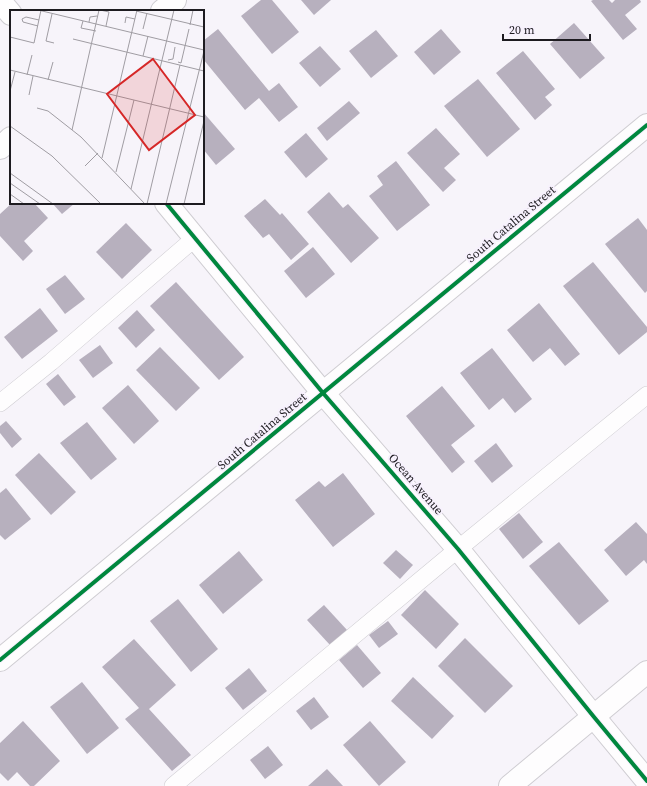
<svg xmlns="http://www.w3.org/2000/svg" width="647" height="786" font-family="'Source Serif 4',serif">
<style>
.building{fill:#b7b0be}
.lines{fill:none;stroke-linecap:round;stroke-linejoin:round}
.service-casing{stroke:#cfcdd2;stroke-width:18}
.minor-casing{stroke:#cfcdd2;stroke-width:24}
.service{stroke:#fefdfe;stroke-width:17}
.minor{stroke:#fefdfe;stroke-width:22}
.cycleway-casing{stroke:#f7f1fd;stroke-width:6}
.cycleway{stroke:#00873e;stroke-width:4}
.labels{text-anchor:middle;stroke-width:4;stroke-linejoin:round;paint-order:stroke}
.street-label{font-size:12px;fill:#1d1b20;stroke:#f7f1fd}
.inset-road{fill:none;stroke:#a09da3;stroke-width:1}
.view{fill:#d62828;fill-opacity:0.15;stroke:#d62828;stroke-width:2}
.inset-edge{fill:none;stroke:#1d1b20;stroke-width:2}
</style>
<rect width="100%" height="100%" fill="#f7f4fa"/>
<g class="building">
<polygon points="261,0 272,0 299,32 272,54 241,16"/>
<polygon points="301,0 331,0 314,15"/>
<polygon points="593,0 609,0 612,3 615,0 640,0 641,2 625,15 637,29 623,40 591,1"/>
<polygon points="574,23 605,58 580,79 550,44"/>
<polygon points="218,29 269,91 279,83 298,107 279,122 259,98 245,110 203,59 203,41"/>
<polygon points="441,29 461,52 434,75 414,52"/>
<polygon points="376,30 398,56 371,78 349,51"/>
<polygon points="320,46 341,69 320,87 299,63"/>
<polygon points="523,51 555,89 545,97 552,105 535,120 496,73"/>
<polygon points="478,79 520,129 487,157 444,106"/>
<polygon points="349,101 360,113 327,141 317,128"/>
<polygon points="203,112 235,149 216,165 203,149"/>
<polygon points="436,128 460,154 444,168 456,180 443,192 407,153"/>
<polygon points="306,133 328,159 306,178 284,152"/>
<polygon points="396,161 430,205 397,231 369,196 383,185 377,176"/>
<polygon points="329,192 343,208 348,204 379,238 351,263 307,212"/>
<polygon points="265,199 280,215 282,213 309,244 291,260 269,234 263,238 244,216"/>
<polygon points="12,203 34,203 48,218 24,241 33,251 23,261 0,236 0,214"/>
<polygon points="52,203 75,203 62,214"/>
<polygon points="638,218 647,230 647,291 645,293 605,244"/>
<polygon points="126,223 152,250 122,279 96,252"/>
<polygon points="313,247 335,274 306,298 284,271"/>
<polygon points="593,262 647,327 647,332 619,355 563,286"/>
<polygon points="65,275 85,299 65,314 46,289"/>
<polygon points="176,282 244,357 219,380 150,306"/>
<polygon points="539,303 580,354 565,366 550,348 533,362 507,330"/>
<polygon points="40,308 58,331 22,359 4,337"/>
<polygon points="137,310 155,330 136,348 118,328"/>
<polygon points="100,345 113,363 93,378 79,360"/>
<polygon points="160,347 200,388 176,411 136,370"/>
<polygon points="492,348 532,399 515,413 503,398 489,410 460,373"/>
<polygon points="58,374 76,397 64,406 46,384"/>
<polygon points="128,385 159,421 134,444 102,408"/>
<polygon points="442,386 475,426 451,445 465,462 452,473 406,416"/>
<polygon points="6,421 22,439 12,448 0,433 0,426"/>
<polygon points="87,422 117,459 91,480 60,443"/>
<polygon points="496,443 513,466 492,483 474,461"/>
<polygon points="39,453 76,492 51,515 15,475"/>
<polygon points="343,473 375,514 333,547 295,500 319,481 325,487"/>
<polygon points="6,488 31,519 5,540 0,535 0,493"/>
<polygon points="519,513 543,542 523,559 499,529"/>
<polygon points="636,522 647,534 647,564 644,560 626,576 604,550"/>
<polygon points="559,542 609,601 579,625 529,566"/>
<polygon points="396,550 413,565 400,579 383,563"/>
<polygon points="239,551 263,580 223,614 199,585"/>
<polygon points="425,590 459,624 436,649 401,615"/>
<polygon points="178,599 218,649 191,672 150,621"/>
<polygon points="324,605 347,630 330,645 307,620"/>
<polygon points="388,621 398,634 379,648 369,635"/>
<polygon points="465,638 513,686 485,713 438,666"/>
<polygon points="134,639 176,685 149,709 191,755 172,771 125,719 139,708 102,667"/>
<polygon points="357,645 381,673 363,688 339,660"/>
<polygon points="249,668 267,691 243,710 225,688"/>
<polygon points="413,677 454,716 432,739 391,701"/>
<polygon points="82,682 119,728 87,754 50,707"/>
<polygon points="314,697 329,717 311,730 296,711"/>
<polygon points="23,721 60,761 34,786 30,786 17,772 8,781 0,773 0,743"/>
<polygon points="370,721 406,762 379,786 343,745"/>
<polygon points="268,746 283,765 265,779 250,760"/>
<polygon points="327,769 343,786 308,786"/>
</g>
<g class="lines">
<g class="service-casing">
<g id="service">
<polyline points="0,403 51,362 195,238"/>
<polyline points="173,786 458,549 647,395"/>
</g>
</g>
<g class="minor-casing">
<g id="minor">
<polyline points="0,1 11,14"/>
<polyline points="162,11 175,0"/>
<polyline points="0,148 11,138"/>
<polyline points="166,203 323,393 458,549 594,717 647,781"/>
<polyline points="0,660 647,125"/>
<polyline points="510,786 647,672"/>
</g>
</g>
<use href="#service" class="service"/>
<use href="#minor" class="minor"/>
<g class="cycleway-casing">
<g id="cycleway">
<polyline points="166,203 323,393 458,549 594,717 647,781"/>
<polyline points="0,660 647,125"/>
</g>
</g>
<use href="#cycleway" class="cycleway"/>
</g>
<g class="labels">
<g class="street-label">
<text transform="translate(511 224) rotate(-40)" y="4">South Catalina Street</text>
<text transform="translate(262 431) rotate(-40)" y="4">South Catalina Street</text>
<text transform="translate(416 484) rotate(49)" y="4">Ocean Avenue</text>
</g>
</g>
<g transform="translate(10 10)">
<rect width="194" height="194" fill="#f7f4fa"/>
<path class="inset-road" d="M 28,0 L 194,40M 90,0 L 99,2 L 96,16M 126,1 L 194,17M 42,4 L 36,31 L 44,33M 73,11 L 71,18 L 86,21M 79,12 L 80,7 L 87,6M 115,13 L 116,7 L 125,9M 180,15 L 183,0M 28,16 L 13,12 L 12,9 L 16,7 L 29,10M 133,19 L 137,3M 0,27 L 24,33 L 31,0M 63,29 L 194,61M 133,46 L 138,26M 158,50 L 163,49 L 165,37M 168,52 L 171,53 L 179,19M 0,60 L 194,107M 17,65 L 22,45M 38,70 L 43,52M 0,81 L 5,62M 19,85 L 23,66M 27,98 L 38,101 L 71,127 L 135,194M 0,116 L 42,146 L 91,194M 62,120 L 89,0M 92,148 L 127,0M 75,156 L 88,143M 106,162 L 124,90M 0,163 L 43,194M 0,173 L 30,194M 121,179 L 164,0M 0,184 L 14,194M 137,194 L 170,55M 156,194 L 194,41M 174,194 L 194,111"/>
<path class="view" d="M 143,49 L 185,105 L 139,140 L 97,84 Z"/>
<rect width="194" height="194" class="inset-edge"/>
</g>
<path d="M503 34v6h87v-6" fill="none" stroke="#1d1b20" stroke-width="2"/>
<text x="509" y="34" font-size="12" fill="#1d1b20" stroke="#f7f1fd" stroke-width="3" paint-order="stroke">20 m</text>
</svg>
